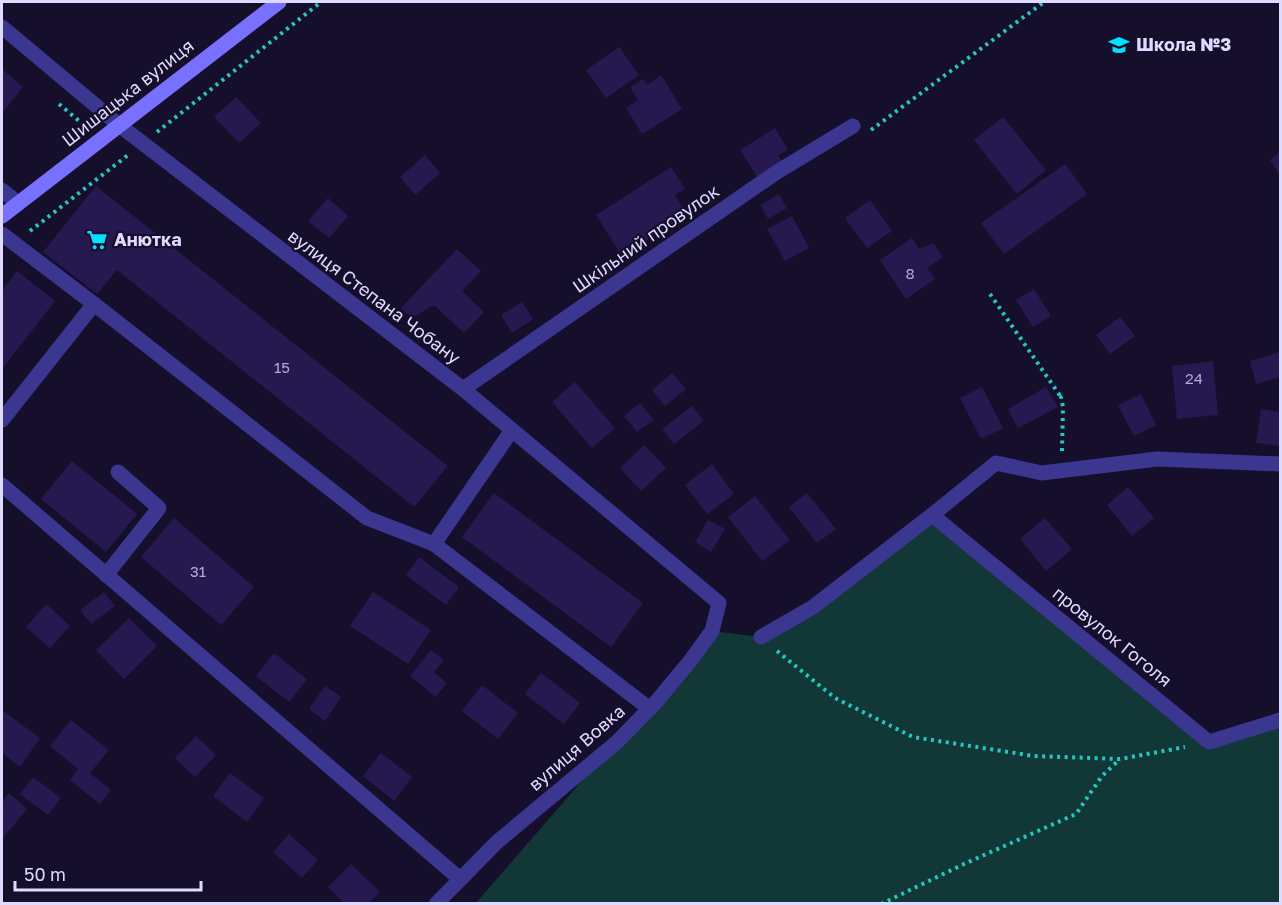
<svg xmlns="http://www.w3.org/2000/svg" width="1282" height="905" font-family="'Golos Text',sans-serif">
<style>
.green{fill:#113736}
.building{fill:#25194f}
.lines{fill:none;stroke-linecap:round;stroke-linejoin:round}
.path{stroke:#26c7c1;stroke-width:4;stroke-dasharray:3 4.5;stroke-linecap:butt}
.lane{stroke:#3b368f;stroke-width:15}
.street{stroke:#3b368f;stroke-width:15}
.secondary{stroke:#7871ff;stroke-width:15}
.labels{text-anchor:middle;stroke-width:4.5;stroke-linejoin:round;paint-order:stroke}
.number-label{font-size:15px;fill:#b0aad3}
.poi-label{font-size:18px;font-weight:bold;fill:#dfdaff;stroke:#150f2c;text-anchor:start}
.street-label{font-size:18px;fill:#dfdaff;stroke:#150f2c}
</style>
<rect width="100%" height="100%" fill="#150f2c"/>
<polygon class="green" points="932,515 1209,742 1280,720 1280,903 475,904 712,631 761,637"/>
<g class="building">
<polygon points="619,47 639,75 606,98 586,70"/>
<polygon points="2,69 23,87 2,113"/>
<polygon points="661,75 682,109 642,134 626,108 638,100 630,87 643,79 647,85"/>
<polygon points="236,97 261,123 239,143 214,117"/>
<polygon points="1003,117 1046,170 1017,194 974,140"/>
<polygon points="775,128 788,150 778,155 783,163 758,178 740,150"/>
<polygon points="1280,152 1280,175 1270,160"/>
<polygon points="425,155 440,173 415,195 400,177"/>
<polygon points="1065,164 1087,194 1004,254 981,223"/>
<polygon points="671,167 685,189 675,195 687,214 622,256 596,215"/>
<polygon points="96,186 448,466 414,507 117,270 97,294 43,252"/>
<polygon points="779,194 787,208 768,219 760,205"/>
<polygon points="328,198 348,216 329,238 308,221"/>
<polygon points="870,200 892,231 867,248 845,218"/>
<polygon points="792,216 809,248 785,261 767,229"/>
<polygon points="912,238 919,249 933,243 943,257 927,268 935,279 906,299 880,260"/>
<polygon points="457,249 481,271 462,291 484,312 464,333 434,305 412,318 401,308"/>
<polygon points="17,271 55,301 2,369 2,290"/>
<polygon points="1034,289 1051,316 1033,327 1016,300"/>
<polygon points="522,302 533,319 512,333 501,315"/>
<polygon points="1120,317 1135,336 1110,354 1096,335"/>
<polygon points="1280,352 1280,377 1256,384 1250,361"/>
<polygon points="1213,361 1218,415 1177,419 1172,366"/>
<polygon points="672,373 686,389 665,406 652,390"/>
<polygon points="575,382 615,428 592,448 552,402"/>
<polygon points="982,387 1003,428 981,439 960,398"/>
<polygon points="1046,387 1058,407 1018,428 1008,409"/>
<polygon points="1141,394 1156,425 1134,436 1118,405"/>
<polygon points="640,403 654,420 637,432 624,416"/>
<polygon points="692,406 704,421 674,444 662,429"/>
<polygon points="1261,409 1280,412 1280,446 1256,443"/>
<polygon points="644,445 666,468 641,491 620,468"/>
<polygon points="72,461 137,514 106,552 41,499"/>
<polygon points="712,464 734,494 707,514 685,485"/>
<polygon points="1128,487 1154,518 1132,536 1107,505"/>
<polygon points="494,493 643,603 611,647 462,537"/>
<polygon points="807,493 836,529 817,543 789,507"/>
<polygon points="755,496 790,540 762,561 728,517"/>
<polygon points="174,518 254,587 221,625 141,557"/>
<polygon points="1045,518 1072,549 1046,571 1020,539"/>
<polygon points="708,520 725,529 711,552 695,542"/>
<polygon points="419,557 459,587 446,605 406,575"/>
<polygon points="104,592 115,606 91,624 80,610"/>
<polygon points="373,592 431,630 408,664 350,626"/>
<polygon points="46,604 70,626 50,648 26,627"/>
<polygon points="129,618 157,646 124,679 96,650"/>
<polygon points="431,650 444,660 434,672 447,683 436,697 410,676"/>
<polygon points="274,653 307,679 289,702 256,676"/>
<polygon points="541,673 580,703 564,724 525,694"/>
<polygon points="482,685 518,713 498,739 462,711"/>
<polygon points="325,686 341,697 325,721 309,709"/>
<polygon points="2,710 40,738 20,767 2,753"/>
<polygon points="71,720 109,750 90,773 111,790 100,804 70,780 78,769 50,746"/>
<polygon points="196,736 216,755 195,777 175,758"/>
<polygon points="381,753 412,777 394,801 363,776"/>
<polygon points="230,773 264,798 247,822 213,796"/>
<polygon points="33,777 61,798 48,815 20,794"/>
<polygon points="9,793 27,809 2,839 2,802"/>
<polygon points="289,834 318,860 302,878 273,852"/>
<polygon points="351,864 380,892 368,904 345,904 328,887"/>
</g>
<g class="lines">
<g class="path">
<polyline points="59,104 85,126"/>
<polyline points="871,130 1044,2"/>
<polyline points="157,132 321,2"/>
<polyline points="30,231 128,155"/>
<polyline points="990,294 1061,397"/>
<polyline points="1062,451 1063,407 1061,397 1066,396"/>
<polyline points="777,651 835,698 913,737 1034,756 1120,759 1185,747"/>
<polyline points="881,904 964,864 1076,814 1102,776 1119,760"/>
</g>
<g class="lane">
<polyline points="2,190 18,203"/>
<polyline points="2,234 94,304 367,518 434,544"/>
<polyline points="2,420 94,304"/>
<polyline points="512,430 434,544 650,709"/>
<polyline points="2,485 460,879"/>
<polyline points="106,575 159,508 118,472"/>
</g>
<g class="street">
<polyline points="2,27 119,125 463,389 719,603 712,631 691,660 656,702 617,742 497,842 436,904"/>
<polyline points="463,389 777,172 853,126"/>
<polyline points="932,515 1209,742 1280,720"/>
<polyline points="761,637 813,607 932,515 996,463 1042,473 1157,459 1280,464"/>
</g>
<polyline class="secondary" points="2,216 279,2"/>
</g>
<defs>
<g id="school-bare" transform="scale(1.62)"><path d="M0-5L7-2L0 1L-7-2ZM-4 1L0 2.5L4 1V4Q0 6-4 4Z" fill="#06e0ff" stroke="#150f2c" stroke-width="2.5" paint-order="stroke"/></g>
<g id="supermarket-bare" transform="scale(1.62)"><path d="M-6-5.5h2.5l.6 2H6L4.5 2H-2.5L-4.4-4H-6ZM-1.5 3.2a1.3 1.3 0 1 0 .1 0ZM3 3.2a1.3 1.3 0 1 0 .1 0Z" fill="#06e0ff" stroke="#150f2c" stroke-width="2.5" paint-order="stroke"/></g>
</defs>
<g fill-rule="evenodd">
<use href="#school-bare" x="1119" y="45"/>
<use href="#supermarket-bare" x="97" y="240"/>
</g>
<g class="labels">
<g class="number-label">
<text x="910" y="279">8</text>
<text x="282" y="373">15</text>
<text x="1194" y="384">24</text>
<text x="198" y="577">31</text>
</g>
<g class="poi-label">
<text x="1136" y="51">Школа №3</text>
<text x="114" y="246">Анютка</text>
</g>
<g class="street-label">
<text transform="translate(128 93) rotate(-38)" y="6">Шишацька вулиця</text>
<text transform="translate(646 239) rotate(-35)" y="6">Шкільний провулок</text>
<text transform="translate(374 297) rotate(37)" y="6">вулиця Степана Чобану</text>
<text transform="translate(1112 637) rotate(39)" y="6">провулок Гоголя</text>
<text transform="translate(577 748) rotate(-41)" y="6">вулиця Вовка</text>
</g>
</g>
<rect width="1282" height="905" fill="none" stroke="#dfdaff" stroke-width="6"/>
<path d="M15 881v9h186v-9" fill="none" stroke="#dfdaff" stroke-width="3"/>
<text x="24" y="881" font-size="18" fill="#dfdaff" stroke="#150f2c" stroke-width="4.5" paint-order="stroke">50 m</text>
</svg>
